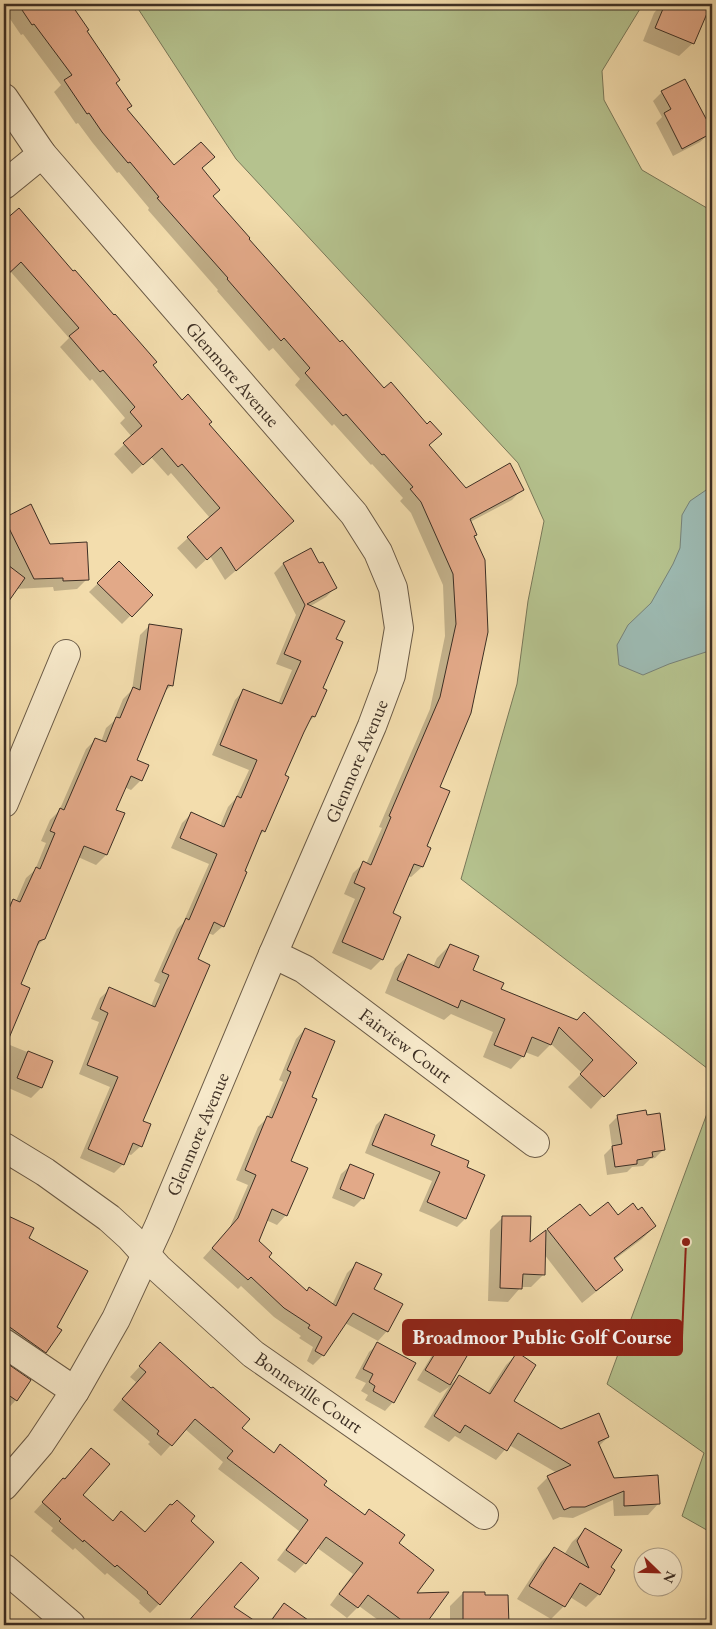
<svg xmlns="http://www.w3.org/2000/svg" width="716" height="1629" font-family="'EB Garamond',serif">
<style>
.green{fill:#b5c28e;stroke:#797859}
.water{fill:#9dbab2;stroke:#778279}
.shadow{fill:#0003}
.building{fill:#e2a988;stroke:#3d2f24}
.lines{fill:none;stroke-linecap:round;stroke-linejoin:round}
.minor-casing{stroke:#6a5a46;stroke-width:30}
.minor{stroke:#f7e9ca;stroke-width:28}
.labels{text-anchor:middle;stroke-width:4.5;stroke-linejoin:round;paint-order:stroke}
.street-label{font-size:19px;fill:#3d2f24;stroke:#f7e9ca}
.leader{fill:none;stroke:#8f2418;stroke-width:2}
.callout-dot{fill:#8f2418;stroke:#f7e9ca;stroke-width:2}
.callout{fill:#8f2418;stroke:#8f2418;stroke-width:2}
.callout-label{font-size:20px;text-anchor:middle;font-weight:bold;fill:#fff}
</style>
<rect width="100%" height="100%" fill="#f3ddad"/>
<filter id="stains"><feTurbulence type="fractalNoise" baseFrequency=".004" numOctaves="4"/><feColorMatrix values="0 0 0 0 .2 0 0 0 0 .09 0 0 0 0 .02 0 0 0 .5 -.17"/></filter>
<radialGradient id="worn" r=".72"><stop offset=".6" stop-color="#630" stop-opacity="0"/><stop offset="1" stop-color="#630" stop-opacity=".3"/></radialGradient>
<g class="green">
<polygon points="135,4 643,4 602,71 604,100 642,170 712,211 712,1072 461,879 517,684 528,601 544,521 518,463 236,159"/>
<polygon points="712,1100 712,1533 682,1516 704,1453 607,1384"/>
</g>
<polygon class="water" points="712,486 712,650 669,664 643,675 619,665 617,645 628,625 651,603 673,564 680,548 682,515 690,501"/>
<g class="shadow">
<polygon points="4,4 67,4 85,32 115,84 130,106 126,110 174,167 201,169 211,196 247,239 466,489 522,489 512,500 470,522 476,534 473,537 438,787 426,847 429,849 422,867 411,877 407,876 391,914 382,959 371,970 332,953 355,899 344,894 353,873 364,863 366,864 382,828 379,827 430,709 445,636 443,585 411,513 400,501 403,498 372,464 371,465 334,424 332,426 295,385 300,379 273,348 269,351 217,291 218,290 148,210 149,208 119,172 117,173 92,142 78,123 76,124 54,92 61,85 23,34 21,35 8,16 6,17 4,14"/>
<polygon points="662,4 709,4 693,43 679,56 643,41 654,13"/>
<polygon points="662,92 709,134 700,142 673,156 656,123 662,117 653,101"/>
<polygon points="18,210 182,401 208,424 282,531 225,580 210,556 196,569 177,548 210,518 171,473 168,476 151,457 132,474 114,454 132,437 120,423 125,418 92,379 90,381 60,347 69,338 10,271 4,277 4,223"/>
<polygon points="31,506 50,545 87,579 77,589 54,591 53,587 15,589 4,604 4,519"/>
<polygon points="311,550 319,565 335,588 326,597 309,607 335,640 322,689 325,691 314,717 306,724 284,776 264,831 258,837 223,926 213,935 208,933 196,960 142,1121 141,1146 131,1155 128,1154 123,1164 114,1173 80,1158 110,1087 79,1074 99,1022 91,1019 100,998 110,989 151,1006 160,984 154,981 177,929 183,923 209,864 171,848 182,823 191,814 220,826 228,807 236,798 249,770 212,755 235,700 244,690 278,704 292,670 276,664 296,615 274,573 283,564"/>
<polygon points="119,563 151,595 122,624 89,592"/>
<polygon points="150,625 172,685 162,694 135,760 141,780 131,790 124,787 114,810 123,814 106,855 96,865 78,857 44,939 35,948 19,984 5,1043 52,1062 41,1088 31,1098 4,1086 4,910 13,900 16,901 26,878 35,870 46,843 41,841 50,820 59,811 86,749 96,739 101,742 106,728 114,721 123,699 132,690 140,635"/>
<polygon points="450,945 472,970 500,990 577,1021 584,1014 603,1096 591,1109 568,1087 582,1073 551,1044 538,1057 525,1052 523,1056 511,1069 483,1057 493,1032 451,1014 444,1020 385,993 395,968 408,956 433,967 437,958"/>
<polygon points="305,1029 310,1098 289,1161 286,1215 277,1225 266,1220 257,1242 268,1257 306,1292 332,1305 347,1273 357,1263 373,1289 387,1331 378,1341 345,1323 323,1355 313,1365 307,1361 313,1347 299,1338 301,1336 274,1317 241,1286 238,1289 203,1258 229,1229 248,1185 236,1180 258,1127 268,1117 283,1082 279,1080 296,1039"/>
<polygon points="385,1116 465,1168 465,1219 457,1227 419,1211 432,1181 365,1153 376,1125"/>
<polygon points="618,1116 664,1149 655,1158 650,1159 643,1166 632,1167 627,1172 607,1175 604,1155 612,1147 609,1125"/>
<polygon points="350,1166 363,1198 354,1207 332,1198 341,1174"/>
<polygon points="4,1215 32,1228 27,1238 45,1352 36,1362 4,1333"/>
<polygon points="503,1217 529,1245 548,1230 589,1218 618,1217 655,1226 642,1239 614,1260 621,1269 608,1282 582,1303 544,1254 544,1274 531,1287 521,1287 508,1302 488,1301 490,1230"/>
<polygon points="443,1343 466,1357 449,1386 459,1377 487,1394 506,1365 517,1354 512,1401 561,1431 608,1437 599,1446 613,1479 658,1504 648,1515 614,1516 613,1500 573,1518 560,1517 553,1520 537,1488 548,1477 557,1473 509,1445 496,1460 455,1436 449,1442 424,1427 449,1387 440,1393 417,1380 434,1352"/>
<polygon points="160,1344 240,1428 273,1454 281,1446 322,1485 397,1544 414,1595 447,1594 423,1625 385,1625 359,1606 347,1618 330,1605 353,1574 316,1547 305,1563 295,1573 277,1560 299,1531 218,1469 223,1462 185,1429 161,1456 148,1444 150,1442 113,1410 136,1382 130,1377"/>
<polygon points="378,1344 393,1402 385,1411 365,1400 368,1395 361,1391 366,1383 355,1378 369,1352"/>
<polygon points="8,1366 30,1381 16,1400 4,1413 4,1370"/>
<polygon points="83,1458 81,1495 112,1522 145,1533 189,1521 159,1604 150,1613 139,1603 140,1601 107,1573 105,1575 75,1548 73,1550 51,1531 53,1528 34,1512"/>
<polygon points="586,1529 609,1568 599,1594 586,1607 570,1597 564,1606 551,1619 517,1599 541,1562 554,1549 564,1555 572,1542"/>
<polygon points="232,1573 232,1607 259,1625 186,1625"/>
<polygon points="463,1593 484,1596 507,1596 507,1625 450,1625 450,1606"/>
<polygon points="284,1605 312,1625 267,1625 275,1614"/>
</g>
<g class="building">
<polygon points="18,4 71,4 89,30 87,31 120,80 116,83 132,106 127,109 174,165 201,142 215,157 202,168 220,190 213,196 250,238 249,239 340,342 342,340 384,388 391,382 427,424 430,421 442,434 429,445 466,488 510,463 524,490 470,519 477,535 474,536 485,560 488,632 471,713 440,787 450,791 427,846 431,848 423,867 414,864 393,913 401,917 383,960 342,942 365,888 354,883 363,861 371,865 391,817 389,816 440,697 456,624 453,574 421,502 410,489 413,487 384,454 382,455 346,414 343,416 305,373 310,368 284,338 281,341 227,279 228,278 157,198 159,197 130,162 128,163 102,132 89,113 87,114 64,80 72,75 34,24 32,25"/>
<polygon points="665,4 711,4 694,44 655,28"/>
<polygon points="685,79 712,130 709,132 710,134 682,149 664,113 671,109 661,91"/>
<polygon points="19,208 73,271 75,270 114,315 115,314 137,339 157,362 153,365 182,400 188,394 212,422 209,424 294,521 236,571 221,547 207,560 187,537 220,508 182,464 178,467 162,448 143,465 123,443 142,426 130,412 135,407 103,370 100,372 69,336 79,328 21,262 4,278 4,221"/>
<polygon points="31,504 50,544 87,542 89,580 63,581 63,578 34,579 4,518"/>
<polygon points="311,548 319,563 323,562 337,588 307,604 345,621 336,639 343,642 323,688 327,690 315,717 312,716 304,732 285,775 289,777 265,832 262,830 245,871 247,872 224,927 214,922 198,959 210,965 143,1121 151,1124 142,1147 133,1143 124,1165 88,1149 118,1077 87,1065 108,1013 100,1009 109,987 155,1007 169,975 162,972 186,918 189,920 217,854 180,838 191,812 224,827 237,796 241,798 257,760 220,745 243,689 282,704 301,661 284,654 305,605 283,563"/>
<polygon points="119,561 153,595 132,617 97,583"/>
<polygon points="4,562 25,578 4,608"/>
<polygon points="149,624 182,629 173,686 168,685 137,760 149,765 142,781 131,776 116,810 125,813 107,855 84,846 45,939 39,941 21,984 30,988 4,1050 4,921 13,899 20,902 36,867 40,869 55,833 50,831 60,808 64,810 95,738 106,742 116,717 120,718 133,687 140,690"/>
<polygon points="450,944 479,956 473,970 504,983 501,989 577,1020 584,1012 637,1063 604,1097 580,1074 593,1060 559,1027 551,1045 532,1037 524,1057 494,1045 505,1019 461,1000 458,1008 397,980 408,954 439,968"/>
<polygon points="305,1028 335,1041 312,1097 317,1099 291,1161 308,1168 287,1216 272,1209 259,1241 272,1253 269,1257 307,1291 309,1287 336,1306 356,1262 382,1274 374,1289 403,1304 388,1332 353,1313 324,1356 315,1351 322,1337 308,1328 310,1325 284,1308 251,1277 248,1280 212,1248 238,1218 256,1175 245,1170 267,1116 272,1118 291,1072 287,1070"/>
<polygon points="28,1051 53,1061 42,1088 17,1078"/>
<polygon points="646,1110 647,1115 660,1113 665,1150 652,1152 653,1157 637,1160 637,1164 615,1167 612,1146 622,1144 617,1115"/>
<polygon points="385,1114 435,1135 431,1145 469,1161 467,1167 485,1175 466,1219 427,1202 440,1172 372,1145"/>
<polygon points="350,1164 374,1174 364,1199 340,1189"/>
<polygon points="608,1202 618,1215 633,1203 638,1210 642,1207 656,1226 614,1258 623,1270 596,1291 547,1229 580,1204 590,1216"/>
<polygon points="4,1214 34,1228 29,1238 88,1271 57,1327 62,1330 46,1353 4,1323"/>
<polygon points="502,1216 531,1216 530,1242 546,1230 545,1275 523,1274 522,1289 500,1288"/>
<polygon points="160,1342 211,1388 213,1387 250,1419 242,1428 274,1453 280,1444 327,1481 324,1485 365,1515 369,1509 405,1535 399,1543 434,1570 417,1593 449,1592 425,1625 408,1625 368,1595 358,1608 339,1594 363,1563 326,1537 306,1564 286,1550 308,1520 227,1458 233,1451 195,1419 172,1446 157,1434 159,1431 122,1399 146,1372 139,1366"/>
<polygon points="377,1342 416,1363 394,1403 373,1391 375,1386 369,1382 373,1374 363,1369"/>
<polygon points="442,1342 467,1356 450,1385 425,1370"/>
<polygon points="517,1352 536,1365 514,1401 561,1429 599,1413 609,1437 598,1442 614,1478 658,1475 660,1504 624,1506 624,1491 585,1507 571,1507 564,1510 547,1476 571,1465 518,1433 507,1451 465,1425 460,1433 434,1416 459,1375 490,1394"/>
<polygon points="8,1364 31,1380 17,1401 4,1392 4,1370"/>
<polygon points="91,1448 110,1464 83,1495 113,1521 121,1511 145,1532 170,1504 172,1505 177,1500 195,1516 191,1521 193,1523 214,1542 160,1605 147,1593 148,1592 117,1565 115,1567 84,1540 83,1542 59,1521 61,1519 42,1502 63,1478 65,1479"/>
<polygon points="585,1528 622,1550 611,1567 615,1570 600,1595 580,1583 565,1607 529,1586 554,1547 589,1568 577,1541"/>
<polygon points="241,1562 259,1578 234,1607 261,1625 185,1625"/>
<polygon points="463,1592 485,1592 485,1595 508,1595 509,1625 463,1625"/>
<polygon points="284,1603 315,1625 268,1625"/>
</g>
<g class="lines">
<g class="minor-casing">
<g id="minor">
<polyline points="4,98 42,154 354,514 378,552 393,588 399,628 391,675 372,726 273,954 159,1226 116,1319 75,1391 40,1444 4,1486"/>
<polyline points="4,185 42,154"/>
<polyline points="4,803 66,654"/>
<polyline points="273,954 304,969 535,1143"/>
<polyline points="4,1147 45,1172 109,1218 130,1237 158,1268 253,1354 484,1515"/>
<polyline points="4,1343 75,1391"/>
<polyline points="4,1568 71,1625"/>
</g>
</g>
<use href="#minor" class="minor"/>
</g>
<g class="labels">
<g class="street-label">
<text transform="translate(233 374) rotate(49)" y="7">Glenmore Avenue</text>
<text transform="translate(356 761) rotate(-67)" y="7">Glenmore Avenue</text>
<text transform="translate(406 1045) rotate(37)" y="7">Fairview Court</text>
<text transform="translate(197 1134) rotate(-67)" y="7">Glenmore Avenue</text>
<text transform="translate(309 1392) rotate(35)" y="7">Bonneville Court</text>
</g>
</g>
<path class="leader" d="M686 1242L682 1337"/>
<circle class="callout-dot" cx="686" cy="1242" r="5"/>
<rect class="callout" x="403" y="1320" width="279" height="35" rx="5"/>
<g class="callout-label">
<text x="542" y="1344">Broadmoor Public Golf Course</text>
</g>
<rect width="716" height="1629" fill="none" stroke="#f3ddad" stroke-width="20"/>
<rect x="5" y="5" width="706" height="1619" fill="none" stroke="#3d2f24" stroke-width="2.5"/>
<rect x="10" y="10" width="696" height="1609" fill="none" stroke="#3d2f24"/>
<g transform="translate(658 1572) rotate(113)"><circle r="24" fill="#f7e9ca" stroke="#ad9f88"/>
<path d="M0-4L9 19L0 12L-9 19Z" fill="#8f2418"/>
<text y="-8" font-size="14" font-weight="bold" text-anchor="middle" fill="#3d2f24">N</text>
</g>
<rect width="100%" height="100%" filter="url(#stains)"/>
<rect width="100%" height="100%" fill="url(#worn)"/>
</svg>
